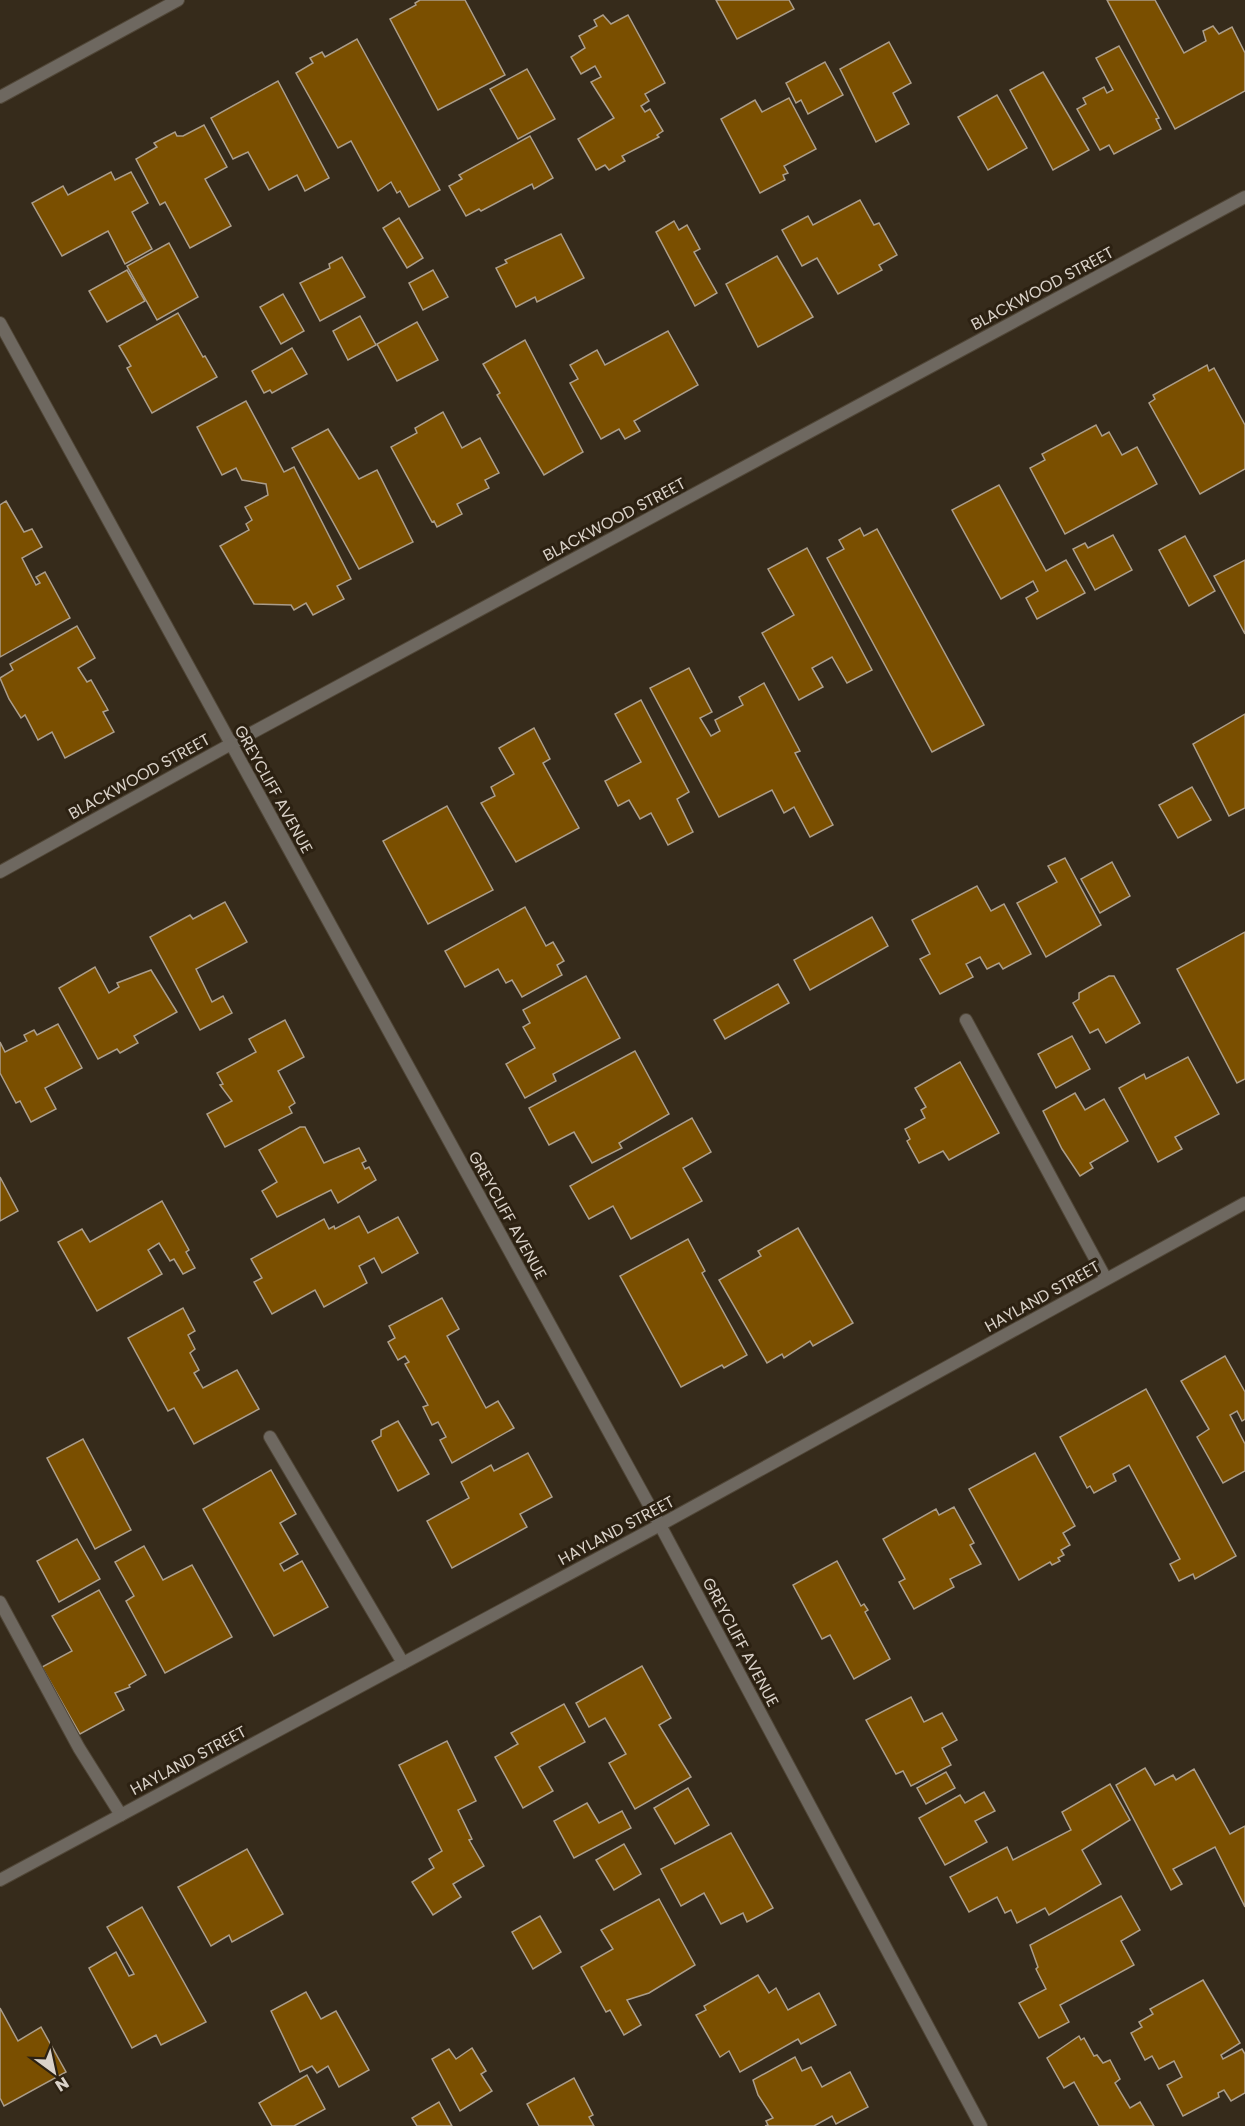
<svg xmlns="http://www.w3.org/2000/svg" width="1245" height="2126" font-family="Poppins,sans-serif">
<style>
.building{fill:#7a4f00;stroke:#ab9d8a;stroke-width:1.5}
.lines{fill:none;stroke-linecap:round;stroke-linejoin:round}
.lane-casing{stroke:#504637;stroke-width:14}
.street-casing{stroke:#504637;stroke-width:14}
.lane{stroke:#6e6860;stroke-width:12}
.street{stroke:#6e6860;stroke-width:12}
.labels{text-anchor:middle;stroke-width:6;stroke-linejoin:round;paint-order:stroke}
.street-label{font-size:16px;fill:#dad2c9;stroke:#2c2112}
</style>
<rect width="100%" height="100%" fill="#362b1b"/>
<g class="building">
<polygon points="420,0 465,0 505,75 438,110 390,19 416,5 415,3"/>
<polygon points="716,0 789,0 794,9 737,39"/>
<polygon points="1107,0 1155,0 1184,53 1206,41 1203,31 1213,26 1219,34 1232,27 1245,53 1245,91 1175,129"/>
<polygon points="603,15 611,24 628,15 665,83 645,94 649,101 641,106 645,112 650,109 663,131 657,135 659,137 622,156 625,161 609,170 605,165 596,170 578,139 614,118 591,82 601,77 595,66 581,74 571,57 585,48 579,36 597,26 594,20"/>
<polygon points="357,39 440,190 409,207 400,191 397,193 391,182 378,191 351,141 338,148 296,73 313,63 310,58 322,52 325,57"/>
<polygon points="889,42 911,83 893,93 909,124 876,142 840,69"/>
<polygon points="1119,46 1159,118 1156,119 1161,129 1114,154 1109,145 1100,150 1077,109 1086,104 1083,98 1104,87 1107,93 1113,90 1096,58"/>
<polygon points="825,62 843,95 808,114 801,100 796,103 786,83"/>
<polygon points="527,69 555,119 518,139 490,89"/>
<polygon points="1043,72 1089,150 1053,170 1010,90"/>
<polygon points="278,81 329,178 305,191 297,175 269,190 248,152 233,159 211,118"/>
<polygon points="997,95 1027,148 988,170 958,117"/>
<polygon points="789,98 816,149 784,166 788,173 783,175 785,180 760,193 721,119 755,100 762,112"/>
<polygon points="204,125 227,167 205,179 231,226 190,248 165,202 160,205 136,159 157,147 154,143 175,132 177,136 183,136"/>
<polygon points="530,136 553,178 534,189 532,184 481,211 479,209 466,216 449,186 462,179 459,175"/>
<polygon points="111,172 115,180 131,172 148,203 132,212 152,249 125,264 108,231 62,256 32,203 63,186 68,195"/>
<polygon points="860,200 874,225 879,223 897,255 879,265 882,270 838,294 817,258 802,266 782,230 808,216 813,225"/>
<polygon points="399,218 423,258 407,268 383,228"/>
<polygon points="674,221 679,230 687,225 700,249 694,252 717,293 695,306 656,232"/>
<polygon points="561,234 584,278 537,302 535,297 516,307 496,268 507,263 505,260"/>
<polygon points="169,243 198,297 157,320 127,266"/>
<polygon points="777,256 813,317 758,347 726,284"/>
<polygon points="342,257 365,297 320,321 300,283 330,268 329,264"/>
<polygon points="127,270 145,301 107,322 89,291"/>
<polygon points="433,270 448,297 423,310 409,283"/>
<polygon points="283,294 304,331 281,344 260,307"/>
<polygon points="178,313 203,357 205,356 217,377 152,413 127,368 131,366 119,346"/>
<polygon points="360,316 376,345 348,360 333,331"/>
<polygon points="417,322 438,360 397,381 377,344"/>
<polygon points="668,331 698,385 634,421 640,431 625,439 619,429 601,439 570,383 578,379 570,365 597,350 605,365"/>
<polygon points="525,340 583,452 544,475 497,395 500,393 483,364"/>
<polygon points="292,348 307,374 272,393 270,390 264,393 252,371"/>
<polygon points="1207,365 1209,371 1214,368 1245,425 1245,469 1200,494 1149,403 1155,399 1153,395"/>
<polygon points="246,401 284,472 294,467 351,579 337,586 344,599 313,615 306,603 294,610 291,605 254,604 220,546 249,530 246,524 252,520 245,507 268,495 266,484 242,480 236,468 222,475 197,427"/>
<polygon points="443,412 462,448 480,438 499,473 485,480 489,488 457,504 462,514 437,527 434,521 432,522 391,447 417,433 415,428"/>
<polygon points="1096,425 1102,436 1109,432 1122,455 1137,447 1157,484 1065,534 1030,468 1045,460 1042,454"/>
<polygon points="328,429 359,479 377,470 413,542 359,569 292,448"/>
<polygon points="999,485 1046,571 1066,560 1085,593 1037,619 1026,598 1038,591 1033,581 1001,599 952,510"/>
<polygon points="6,501 24,532 32,529 42,547 22,558 36,585 40,583 36,577 45,572 70,618 0,657 0,505"/>
<polygon points="860,528 864,536 877,529 984,725 932,752 827,558 844,549 839,540"/>
<polygon points="1113,535 1132,570 1095,590 1073,549 1085,543 1088,548"/>
<polygon points="1185,536 1215,591 1189,606 1159,550"/>
<polygon points="807,548 872,670 847,683 832,657 812,668 823,687 799,700 762,633 794,615 768,569"/>
<polygon points="1245,560 1245,634 1214,576"/>
<polygon points="77,626 95,658 78,668 87,682 91,680 108,710 103,712 114,732 65,758 52,732 38,740 25,715 21,718 9,699 0,678 13,670 10,664"/>
<polygon points="689,668 712,712 700,718 711,736 720,731 715,720 743,705 739,697 764,683 800,751 795,753 833,825 810,837 794,807 784,813 772,790 719,817 650,688"/>
<polygon points="641,700 689,792 677,799 693,832 668,845 651,813 640,819 629,800 618,806 605,781 641,762 615,714"/>
<polygon points="1245,714 1245,808 1229,816 1193,744"/>
<polygon points="534,728 550,759 543,763 579,828 516,862 481,803 495,796 491,787 514,774 499,748"/>
<polygon points="1192,787 1211,820 1178,838 1159,805"/>
<polygon points="447,806 493,890 428,924 383,841"/>
<polygon points="1065,858 1101,925 1046,957 1017,903 1057,882 1048,866"/>
<polygon points="1112,862 1130,896 1100,913 1081,879"/>
<polygon points="977,886 991,911 1004,904 1031,954 1003,969 999,963 987,969 980,957 966,964 973,977 940,994 920,959 930,954 912,920"/>
<polygon points="225,902 247,942 196,969 212,1002 223,996 232,1013 200,1030 150,937 190,915 193,919"/>
<polygon points="525,907 546,946 553,942 564,961 557,965 562,975 522,997 512,980 506,983 498,969 465,987 445,951"/>
<polygon points="872,917 888,946 810,990 794,960"/>
<polygon points="1245,932 1245,1079 1237,1083 1177,969"/>
<polygon points="95,967 109,993 119,987 117,983 151,970 177,1012 134,1036 138,1043 120,1053 117,1049 98,1059 59,988"/>
<polygon points="586,976 620,1038 553,1074 556,1081 525,1098 506,1064 535,1048 523,1027 530,1023 523,1010"/>
<polygon points="1109,976 1114,976 1140,1023 1106,1043 1098,1029 1090,1033 1073,1003 1079,999 1079,993"/>
<polygon points="778,984 789,1003 725,1039 714,1020"/>
<polygon points="285,1020 304,1057 278,1071 295,1103 289,1107 292,1113 225,1147 207,1114 232,1101 220,1085 223,1084 217,1073 256,1052 249,1039"/>
<polygon points="58,1024 82,1068 45,1088 56,1109 31,1122 20,1101 16,1103 0,1073 0,1042 5,1052 27,1041 24,1035 34,1030 37,1035"/>
<polygon points="1072,1036 1090,1069 1056,1088 1038,1054"/>
<polygon points="635,1051 669,1114 619,1143 622,1148 592,1163 574,1132 549,1145 529,1108"/>
<polygon points="1188,1057 1219,1114 1175,1137 1182,1149 1158,1162 1119,1088 1144,1074 1146,1079"/>
<polygon points="960,1062 999,1133 949,1160 943,1151 919,1163 907,1141 910,1139 905,1129 925,1118 921,1110 926,1107 915,1088"/>
<polygon points="1075,1093 1085,1110 1104,1099 1128,1141 1090,1163 1093,1168 1080,1176 1062,1149 1043,1111"/>
<polygon points="692,1118 711,1152 683,1168 702,1201 631,1239 613,1206 589,1219 570,1186"/>
<polygon points="300,1127 305,1127 324,1163 359,1148 366,1161 362,1163 365,1169 369,1167 376,1180 338,1203 331,1190 277,1217 262,1191 277,1182 259,1150"/>
<polygon points="0,1177 18,1211 0,1221"/>
<polygon points="162,1201 189,1250 186,1252 195,1268 183,1274 174,1259 170,1261 159,1243 148,1250 162,1274 97,1311 58,1242 82,1229 90,1242"/>
<polygon points="359,1216 368,1233 398,1217 418,1253 382,1273 374,1258 359,1266 367,1283 324,1307 315,1290 272,1314 254,1282 262,1278 251,1259 324,1219 329,1229 334,1226 335,1229"/>
<polygon points="798,1228 853,1323 813,1346 810,1341 784,1358 782,1354 767,1363 719,1280 761,1256 758,1251"/>
<polygon points="688,1239 705,1271 702,1273 747,1355 724,1368 722,1365 681,1387 620,1276"/>
<polygon points="442,1298 459,1329 447,1336 486,1408 498,1401 514,1428 452,1463 440,1440 446,1437 438,1422 432,1425 423,1407 428,1405 405,1364 409,1362 405,1356 398,1360 388,1342 395,1338 389,1326"/>
<polygon points="183,1308 195,1331 188,1335 195,1349 190,1353 199,1370 194,1373 203,1388 237,1370 259,1409 194,1444 174,1408 168,1411 128,1338"/>
<polygon points="1225,1356 1245,1392 1245,1419 1242,1421 1237,1411 1230,1415 1245,1444 1245,1471 1223,1483 1197,1437 1209,1429 1181,1381"/>
<polygon points="1146,1389 1236,1556 1195,1579 1193,1574 1179,1581 1170,1564 1180,1559 1129,1465 1113,1474 1116,1481 1094,1493 1090,1486 1087,1488 1060,1437"/>
<polygon points="398,1421 429,1474 398,1491 372,1441 381,1436 381,1430"/>
<polygon points="83,1439 131,1530 95,1549 47,1458"/>
<polygon points="528,1453 552,1497 520,1514 527,1527 452,1568 427,1521 469,1498 461,1482 491,1465 494,1471"/>
<polygon points="1035,1453 1075,1526 1063,1533 1070,1545 1061,1550 1064,1555 1058,1558 1060,1561 1052,1565 1050,1562 1019,1580 969,1489"/>
<polygon points="271,1470 296,1514 280,1523 298,1554 280,1564 284,1571 302,1561 328,1607 274,1636 203,1509"/>
<polygon points="954,1507 974,1543 970,1545 981,1564 950,1579 954,1587 914,1609 899,1582 905,1579 883,1539 936,1509 939,1515"/>
<polygon points="77,1539 100,1579 59,1602 37,1561"/>
<polygon points="144,1546 163,1580 192,1565 232,1637 165,1673 126,1601 134,1596 115,1562"/>
<polygon points="837,1561 861,1606 864,1604 868,1610 865,1612 890,1659 854,1679 830,1635 822,1639 793,1585"/>
<polygon points="99,1590 146,1675 129,1685 130,1687 115,1693 124,1710 80,1734 42,1667 72,1651 52,1616"/>
<polygon points="642,1666 671,1718 659,1725 691,1777 635,1809 609,1763 626,1754 605,1718 589,1727 576,1703"/>
<polygon points="911,1697 924,1722 942,1713 957,1740 942,1748 951,1765 911,1786 903,1771 896,1774 866,1720"/>
<polygon points="564,1704 585,1742 539,1767 553,1791 523,1808 495,1757 518,1744 511,1733"/>
<polygon points="447,1741 476,1801 458,1810 472,1839 469,1840 484,1866 453,1884 461,1897 433,1915 412,1882 434,1868 429,1859 442,1851 399,1765"/>
<polygon points="1145,1768 1155,1785 1173,1775 1176,1780 1194,1769 1230,1834 1245,1826 1245,1907 1215,1847 1173,1869 1182,1884 1171,1890 1116,1785"/>
<polygon points="946,1772 955,1788 926,1804 917,1788"/>
<polygon points="1110,1784 1130,1820 1082,1850 1101,1884 1049,1915 1045,1908 1017,1923 1011,1910 1005,1913 997,1897 969,1912 950,1877 1007,1847 1013,1860 1071,1830 1062,1812"/>
<polygon points="688,1788 709,1825 675,1844 654,1808"/>
<polygon points="984,1792 995,1811 975,1821 987,1842 945,1865 919,1818 960,1795 965,1803"/>
<polygon points="587,1803 599,1823 622,1811 631,1828 574,1858 554,1821"/>
<polygon points="731,1833 773,1908 747,1922 743,1913 721,1924 704,1893 681,1906 661,1869"/>
<polygon points="624,1844 641,1874 614,1890 596,1860"/>
<polygon points="247,1849 283,1914 232,1942 229,1935 211,1946 178,1887"/>
<polygon points="1121,1896 1140,1930 1121,1941 1134,1965 1060,2005 1069,2022 1039,2038 1019,2003 1046,1989 1036,1969 1038,1967 1030,1945"/>
<polygon points="659,1899 695,1965 649,1993 627,2000 641,2025 624,2035 610,2010 606,2012 581,1967 613,1949 601,1930"/>
<polygon points="142,1907 206,2022 161,2045 156,2035 132,2048 89,1968 116,1952 129,1976 134,1974 107,1927"/>
<polygon points="540,1916 561,1952 533,1969 512,1932"/>
<polygon points="758,1975 769,1993 776,1988 788,2010 819,1993 836,2025 801,2044 798,2039 740,2072 729,2051 720,2057 696,2015 706,2010 704,2006"/>
<polygon points="1203,1980 1240,2043 1221,2055 1223,2059 1242,2049 1245,2054 1245,2093 1231,2101 1224,2090 1218,2093 1219,2097 1183,2116 1167,2085 1182,2077 1174,2061 1159,2069 1152,2056 1145,2060 1131,2033 1142,2027 1139,2022 1153,2014 1150,2009"/>
<polygon points="306,1992 321,2019 336,2011 369,2070 339,2087 328,2066 317,2073 312,2066 300,2072 271,2011"/>
<polygon points="0,2008 18,2041 41,2027 66,2072 4,2106 0,2098"/>
<polygon points="1079,2036 1081,2040 1084,2038 1094,2056 1097,2055 1103,2063 1110,2060 1120,2079 1115,2083 1130,2108 1140,2102 1154,2126 1099,2126 1074,2082 1064,2088 1047,2058"/>
<polygon points="472,2048 486,2071 481,2074 492,2091 460,2111 432,2059 449,2049 456,2059"/>
<polygon points="795,2057 802,2071 811,2067 822,2087 850,2072 868,2107 836,2124 832,2116 814,2126 765,2126 768,2125 766,2121 773,2118 758,2095 753,2080"/>
<polygon points="307,2075 325,2109 294,2126 272,2126 259,2103"/>
<polygon points="574,2078 593,2115 589,2117 594,2126 539,2126 527,2104"/>
<polygon points="439,2102 452,2126 417,2126 412,2118"/>
</g>
<g class="lines">
<g class="lane-casing">
<g id="lane">
<polyline points="966,1020 1106,1279"/>
<polyline points="270,1437 403,1663"/>
<polyline points="0,1602 79,1748 121,1815"/>
</g>
</g>
<g class="street-casing">
<g id="street">
<polyline points="0,97 178,0"/>
<polyline points="0,323 660,1525 981,2126"/>
<polyline points="0,872 231,744 1245,197"/>
<polyline points="0,1880 660,1525 1245,1203"/>
</g>
</g>
<use href="#lane" class="lane"/>
<use href="#street" class="street"/>
</g>
<g class="labels">
<g class="street-label">
<text transform="translate(1042 288) rotate(-28)" y="6">BLACKWOOD STREET</text>
<text transform="translate(614 519) rotate(-28)" y="6">BLACKWOOD STREET</text>
<text transform="translate(139 776) rotate(-29)" y="6">BLACKWOOD STREET</text>
<text transform="translate(274 789) rotate(61)" y="6">GREYCLIFF AVENUE</text>
<text transform="translate(508 1215) rotate(61)" y="6">GREYCLIFF AVENUE</text>
<text transform="translate(1042 1296) rotate(-29)" y="6">HAYLAND STREET</text>
<text transform="translate(616 1530) rotate(-28)" y="6">HAYLAND STREET</text>
<text transform="translate(741 1642) rotate(62)" y="6">GREYCLIFF AVENUE</text>
<text transform="translate(188 1760) rotate(-28)" y="6">HAYLAND STREET</text>
</g>
</g>
<g transform="translate(54 2072) rotate(147)" stroke="#2c2112" stroke-width="4.5" paint-order="stroke">
<path d="M0-4.5L10 22L0 15L-10 22Z" fill="#dad2c9"/>
<text y="-9" font-size="16" font-weight="bold" text-anchor="middle" fill="#dad2c9">N</text>
</g>
</svg>
